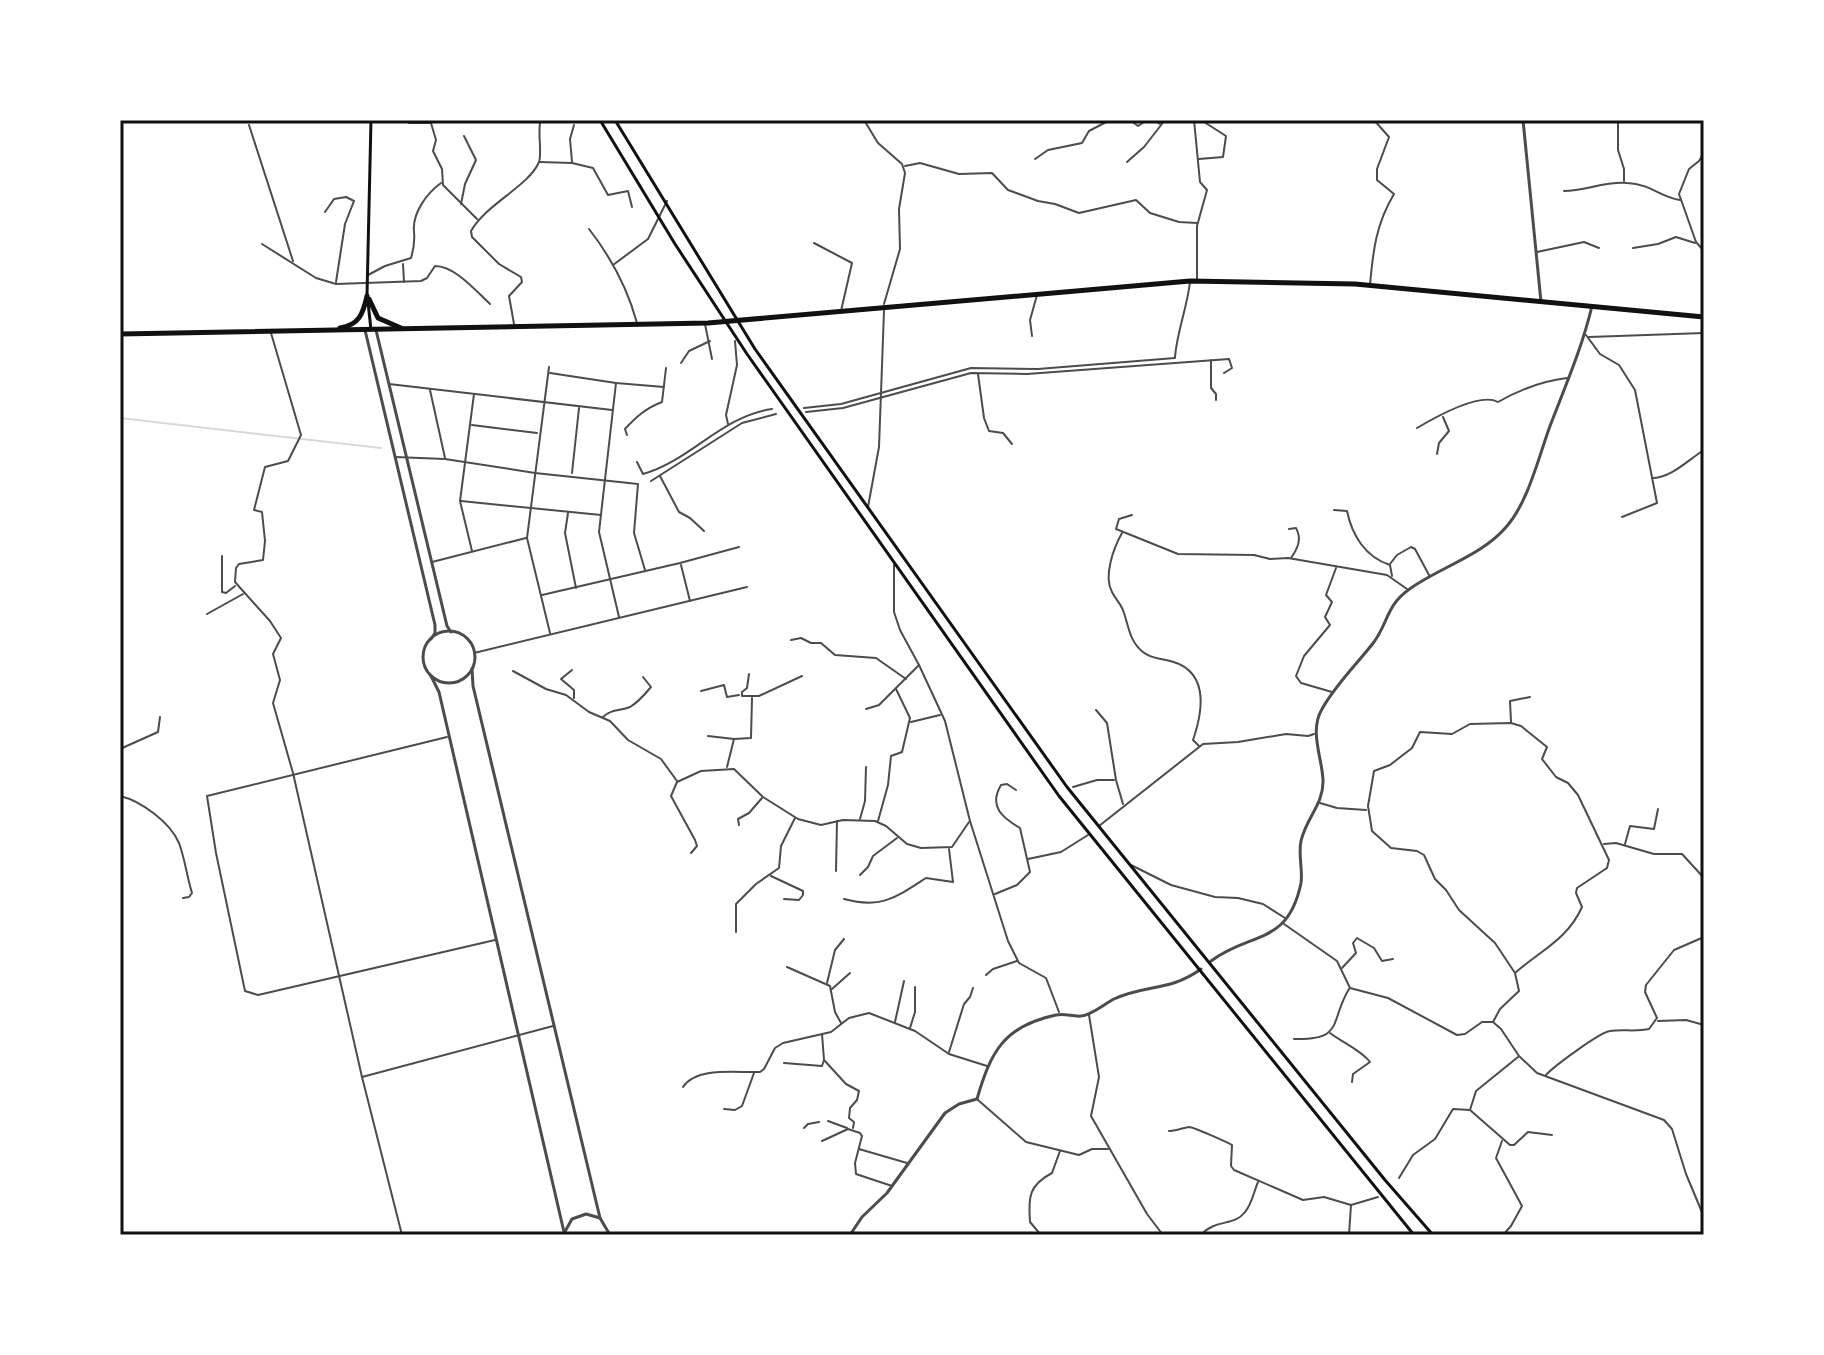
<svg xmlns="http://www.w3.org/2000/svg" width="1824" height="1355" font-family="Barlow,sans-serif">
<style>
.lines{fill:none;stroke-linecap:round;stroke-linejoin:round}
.stream{stroke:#d9d9d9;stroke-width:2}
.minor{stroke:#4c4c4c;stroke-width:2}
.tertiary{stroke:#4c4c4c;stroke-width:3}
.secondary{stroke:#111;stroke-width:3}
.trunk{stroke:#111;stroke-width:5}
.neatline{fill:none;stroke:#111;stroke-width:3}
</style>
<rect width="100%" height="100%" fill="#fff"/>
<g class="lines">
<polyline class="stream" points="120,418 381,448"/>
<g class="minor">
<polyline points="864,120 878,143 902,164 905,173 899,209 900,249 884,304"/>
<polyline points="1130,120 1138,126 1147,120"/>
<polyline points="1154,120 1160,124"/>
<polyline points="1194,120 1200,182 1207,190 1197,226 1197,279"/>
<polyline points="1618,120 1618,150 1624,169 1624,181"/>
<polyline points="409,123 431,123 436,140 433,151 442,169 443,185 477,219"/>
<polyline points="249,125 293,261"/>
<polyline points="1704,153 1699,161 1689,169 1679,194 1696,242 1704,251"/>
<polyline points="1035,159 1048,150 1082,143 1089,131 1110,120"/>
<polyline points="1199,159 1223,157 1226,136 1201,120"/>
<polyline points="540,162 572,163 593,168 608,195 628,191 632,207"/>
<polyline points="572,162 570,139 574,125"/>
<polyline points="1127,162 1144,147 1165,120"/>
<polyline points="905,166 920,163 959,174 992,173 1008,190 1038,201 1055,204 1079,213 1136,200 1150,213 1179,222 1197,223"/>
<path d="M 1564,191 C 1585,191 1605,181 1627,183 C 1651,184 1660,197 1680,200"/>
<polyline points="461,204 465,184 476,160 464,136"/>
<polyline points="325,212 334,199 346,197 354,201 345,224 336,282"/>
<path d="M 589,229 C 610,256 628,290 637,323"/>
<polyline points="814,243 852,263 841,311"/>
<path d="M 262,244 L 316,278 L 336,284 L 421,281 L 427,278 L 435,266 C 455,266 476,291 490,304"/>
<polyline points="1633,248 1658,244 1676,237 1695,243"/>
<polyline points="1537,252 1584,242 1599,248"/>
<polyline points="403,264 404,282"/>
<polyline points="613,265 648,239 667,201"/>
<path d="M 368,275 L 385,266 L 411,258 C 414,248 415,242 414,232 C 412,213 427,193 441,183"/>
<path d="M 1370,285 C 1373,251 1376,224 1394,194 L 1377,180 L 1377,169 L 1389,137 L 1374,120"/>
<path d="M 514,324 L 509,296 L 522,282 L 521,277 L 499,264 L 472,237 L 471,231 C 486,204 529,186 539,162 C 542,153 538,135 540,123"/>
<polyline points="705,324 712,359"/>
<polyline points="271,333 301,435 288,461 265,467 254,510 262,512 265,541 263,560 239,564 236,568 235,582 270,621 281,638 273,654 280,680 273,703 293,773 362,1077 402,1235"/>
<polyline points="1586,335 1600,354 1619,365 1635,390 1657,503 1622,517"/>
<polyline points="1032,336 1030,320 1037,295"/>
<polyline points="1589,337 1704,333"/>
<path d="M 1175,357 C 1177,332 1187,308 1190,282"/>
<polyline points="1211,360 1211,388 1216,394 1216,400"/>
<polyline points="681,363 689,351 710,341"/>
<polyline points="549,367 527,538 550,633"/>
<polyline points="550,373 616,383 664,387"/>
<polyline points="978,374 984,418 989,431 1003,433 1012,444"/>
<polyline points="616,383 599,532 619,617"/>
<polyline points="389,384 612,410"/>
<polyline points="430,390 445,458"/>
<polyline points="804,408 841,404 971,368 1038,369 1175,358"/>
<polyline points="806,412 843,408 971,373 1027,374 1229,359 1232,368 1224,373"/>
<polyline points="728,424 726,415 737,365 735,341"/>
<polyline points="472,425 537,433"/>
<path d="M 1417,428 C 1434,418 1480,392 1498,402 C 1519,390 1542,381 1567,378"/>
<path d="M 627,435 L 625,429 C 636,417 646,408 662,402 L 666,368"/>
<polyline points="1437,454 1439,443 1449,431 1443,417"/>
<polyline points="395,457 445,459 535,473 638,484 634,533 645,570"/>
<path d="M 637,462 L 643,474 C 690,461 722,416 772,409"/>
<polyline points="572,473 579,408"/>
<polyline points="660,476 679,512 690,518 704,531"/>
<path d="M 1652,478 C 1671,478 1688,460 1704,450"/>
<polyline points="651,481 742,423 776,414"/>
<polyline points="461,501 601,515"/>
<polyline points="868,507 879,447 884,311"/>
<path d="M 1334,510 L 1347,511 C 1352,535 1365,557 1390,565 L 1392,576"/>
<polyline points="568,513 565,533 576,588"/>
<polyline points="1132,515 1119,519 1116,529 1178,554 1254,555 1270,559 1288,558 1387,575 1407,589"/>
<path d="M 1289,529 L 1296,528 C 1302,539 1298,548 1291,558"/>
<path d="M 1122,533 C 1114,547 1103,576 1112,592 C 1116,600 1122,605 1124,613 C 1129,628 1130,642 1143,652 C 1150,658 1157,658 1166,660 C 1209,668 1204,708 1193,740 L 1199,746"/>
<polyline points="472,551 460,501 474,394"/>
<polyline points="222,556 222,592 226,593 235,586"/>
<polyline points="432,562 526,538"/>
<polyline points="1390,564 1397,555 1411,547 1415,549 1429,575"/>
<polyline points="681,565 690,601"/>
<polyline points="894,565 894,612 900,630 919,665 945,721 970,821 1008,941 1019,963 1046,978 1059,1012"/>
<polyline points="542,595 680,563 739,547"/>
<polyline points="207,614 243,594"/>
<polyline points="791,640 801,638 811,643 821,643 835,655 876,658 906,679"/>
<polyline points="474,653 747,587"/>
<polyline points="572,670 561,679 574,690 574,698"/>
<polyline points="513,671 546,689 566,695 589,712 610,721 628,740 661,759 677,781"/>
<polyline points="749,674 747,688 742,692 742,696 759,696 802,676"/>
<polyline points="701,691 724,685 727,697 739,695"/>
<polyline points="1332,692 1301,683 1296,676 1304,656 1330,625 1325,617 1332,602 1326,595 1336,568"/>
<polyline points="866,709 879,705 919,665"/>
<polyline points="1096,710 1107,723 1116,780 1123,804"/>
<path d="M 603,717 C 611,709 620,711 630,707 C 637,703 646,693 651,687 L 643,677"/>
<polyline points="911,722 940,715"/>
<polyline points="1511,722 1510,701 1530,697"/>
<polyline points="708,736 734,739 751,738 752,698"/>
<polyline points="447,737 207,796 216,853 245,991 258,995 495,940"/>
<polyline points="120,749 158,732 160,717"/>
<polyline points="727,767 734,739"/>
<polyline points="1073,787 1097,780 1114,780"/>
<path d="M 120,796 C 141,801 170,822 179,843 C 185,859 187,877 192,893 L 189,897 L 183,898"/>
<polyline points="1320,803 1337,808 1366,810"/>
<polyline points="860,819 865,801 866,767"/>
<polyline points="878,821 888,785 891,756 902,752 910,718 896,689"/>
<polyline points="739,825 738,819 749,813 762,798"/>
<polyline points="1099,826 1203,744 1238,742 1286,734 1308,736 1314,734"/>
<polyline points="1604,844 1616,843 1654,854 1682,854 1704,878"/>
<polyline points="1625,844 1630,826 1654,829 1658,809"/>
<polyline points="691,853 697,846 695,840 671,796 677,782 701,771 734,769 763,797 798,819 821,825 843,820 875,821 886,826 907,844 921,848 952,847 969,822"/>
<polyline points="1028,859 1061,852 1088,835"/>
<polyline points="1131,865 1171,885 1215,897 1238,898 1263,904 1285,918"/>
<polyline points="836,871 837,821"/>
<polyline points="860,875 868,867 873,856 897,838"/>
<polyline points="771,876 803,891 803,895 799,900 784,899"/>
<path d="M 995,894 L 1017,885 L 1030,872 L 1020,828 C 1003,818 988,807 1001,785 L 1007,784 L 1016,790"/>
<path d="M 844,899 C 881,909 895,898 926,878 L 953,882 L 949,849"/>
<polyline points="1284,924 1337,961 1350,988 1388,998 1457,1035 1465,1034 1482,1022 1493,1022 1501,1029 1519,1056 1537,1073 1664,1120 1672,1129 1686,1174 1704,1217"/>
<polyline points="736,932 736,904 756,884 779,868 781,846 795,818"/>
<polyline points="787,967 830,986 835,1012 841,1023"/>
<polyline points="1342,968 1356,953 1353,943 1357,938 1374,948 1382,961 1393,959"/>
<polyline points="986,975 993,969 1017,961"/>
<polyline points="827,983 835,950 844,939"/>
<polyline points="832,989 850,973"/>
<polyline points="1089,1015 1099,1077 1091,1116 1147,1214 1163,1235"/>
<polyline points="1658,1021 1686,1020 1704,1025"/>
<polyline points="895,1022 904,981"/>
<path d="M 1493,1022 L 1500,1009 L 1519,991 L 1515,973 L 1495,943 L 1459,910 L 1446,890 L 1435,879 L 1424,855 L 1417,851 L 1391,848 L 1372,831 L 1368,806 L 1374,771 L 1390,765 L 1412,748 L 1420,732 L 1452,734 L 1470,724 L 1511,723 L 1521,726 L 1547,747 L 1542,759 L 1556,777 L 1568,783 L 1578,795 L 1609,860 L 1607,868 L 1577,888 L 1576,893 L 1582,907 C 1568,939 1540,951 1515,973"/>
<polyline points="910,1028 915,1012 915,987"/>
<path d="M 1330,1033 C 1343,1043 1361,1050 1370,1062 L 1353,1074 L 1352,1082"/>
<path d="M 1294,1039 C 1345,1040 1329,1022 1349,989"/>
<polyline points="949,1052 964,1004 970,997 973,988"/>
<polyline points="824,1060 846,1084 859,1091 857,1100 850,1108 849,1118 854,1122 853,1128"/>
<polyline points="784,1063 822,1066 824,1060 822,1034"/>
<path d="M 1546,1075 C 1553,1067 1600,1032 1610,1031 C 1623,1029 1636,1032 1649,1029 L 1657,1018 L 1645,992 L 1646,985 L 1674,950 L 1704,937"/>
<polyline points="362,1077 553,1026"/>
<path d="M 683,1087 C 697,1066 738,1073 760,1072 L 764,1069 L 775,1048 L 783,1043 L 831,1032 L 849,1018 L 869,1013 L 915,1031 L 949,1054 L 987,1066"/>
<polyline points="978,1100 1026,1142 1079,1155 1092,1149 1108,1149"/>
<polyline points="724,1109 735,1110 742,1106 754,1073"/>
<polyline points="1470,1110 1476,1091 1518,1057"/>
<polyline points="828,1121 847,1128"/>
<polyline points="804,1128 808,1124 819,1122"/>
<path d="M 1169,1131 C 1175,1131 1182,1128 1189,1127 C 1193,1127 1227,1142 1232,1145 L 1231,1166 L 1234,1170 L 1303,1200 L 1324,1197 L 1351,1205 L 1378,1197"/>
<polyline points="822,1141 848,1129 860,1133 862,1136 855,1163 856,1174 892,1186"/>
<polyline points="1502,1141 1496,1158 1522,1206 1511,1226 1503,1235"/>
<polyline points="859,1149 907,1163"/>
<polyline points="1399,1178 1413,1155 1435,1139 1453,1109 1470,1110 1510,1145 1514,1145 1528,1132 1552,1135"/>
<path d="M 1041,1235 L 1030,1222 C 1028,1197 1029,1185 1052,1173 L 1060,1151"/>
<path d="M 1201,1235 C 1216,1218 1234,1227 1245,1212 C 1252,1204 1254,1191 1258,1182"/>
<polyline points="1349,1235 1351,1205"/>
</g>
<g class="tertiary">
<polyline points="1523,120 1541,302"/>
<polyline points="365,330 435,625 435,633 431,639"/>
<polyline points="376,330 447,626 451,632"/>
<circle cx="449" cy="657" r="26"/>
<polyline points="472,669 473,686 600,1218"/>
<polyline points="431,676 439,692 564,1232"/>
<path d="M 1211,961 C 1251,931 1288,946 1301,883 C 1303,869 1298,855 1301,841 C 1306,818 1324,804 1323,780 C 1322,757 1309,731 1322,709 C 1336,684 1357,664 1374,642 C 1389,621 1386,605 1411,588 C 1441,567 1483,555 1507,526 C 1528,502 1539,456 1550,426 C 1565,387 1582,348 1592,306"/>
<polyline points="563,1235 572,1219 586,1214 600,1218 610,1235"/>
<path d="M 850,1235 L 862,1217 L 887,1193 L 945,1113 L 959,1104 L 977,1099 C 991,1051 1004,1026 1056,1015 C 1065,1013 1073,1017 1081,1016 C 1092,1015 1104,1004 1114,999 C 1147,984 1169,992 1201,969"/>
</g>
<g class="secondary">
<polyline points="600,120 675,244 747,354 1059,796 1414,1235"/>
<polyline points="615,120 755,349 1067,787 1385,1180 1433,1235"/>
<polyline points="367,295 371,120"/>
<polyline points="368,302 371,330"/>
</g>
<g class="trunk">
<polyline points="369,299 378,318 401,328"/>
<path d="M 340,328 C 359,325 363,314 367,296"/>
<polyline points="120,334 708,323 1190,281 1355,284 1704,317"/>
</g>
</g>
<rect width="1824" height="1355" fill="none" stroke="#ffffff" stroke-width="244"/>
<rect x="122" y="122" width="1580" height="1111" class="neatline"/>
</svg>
